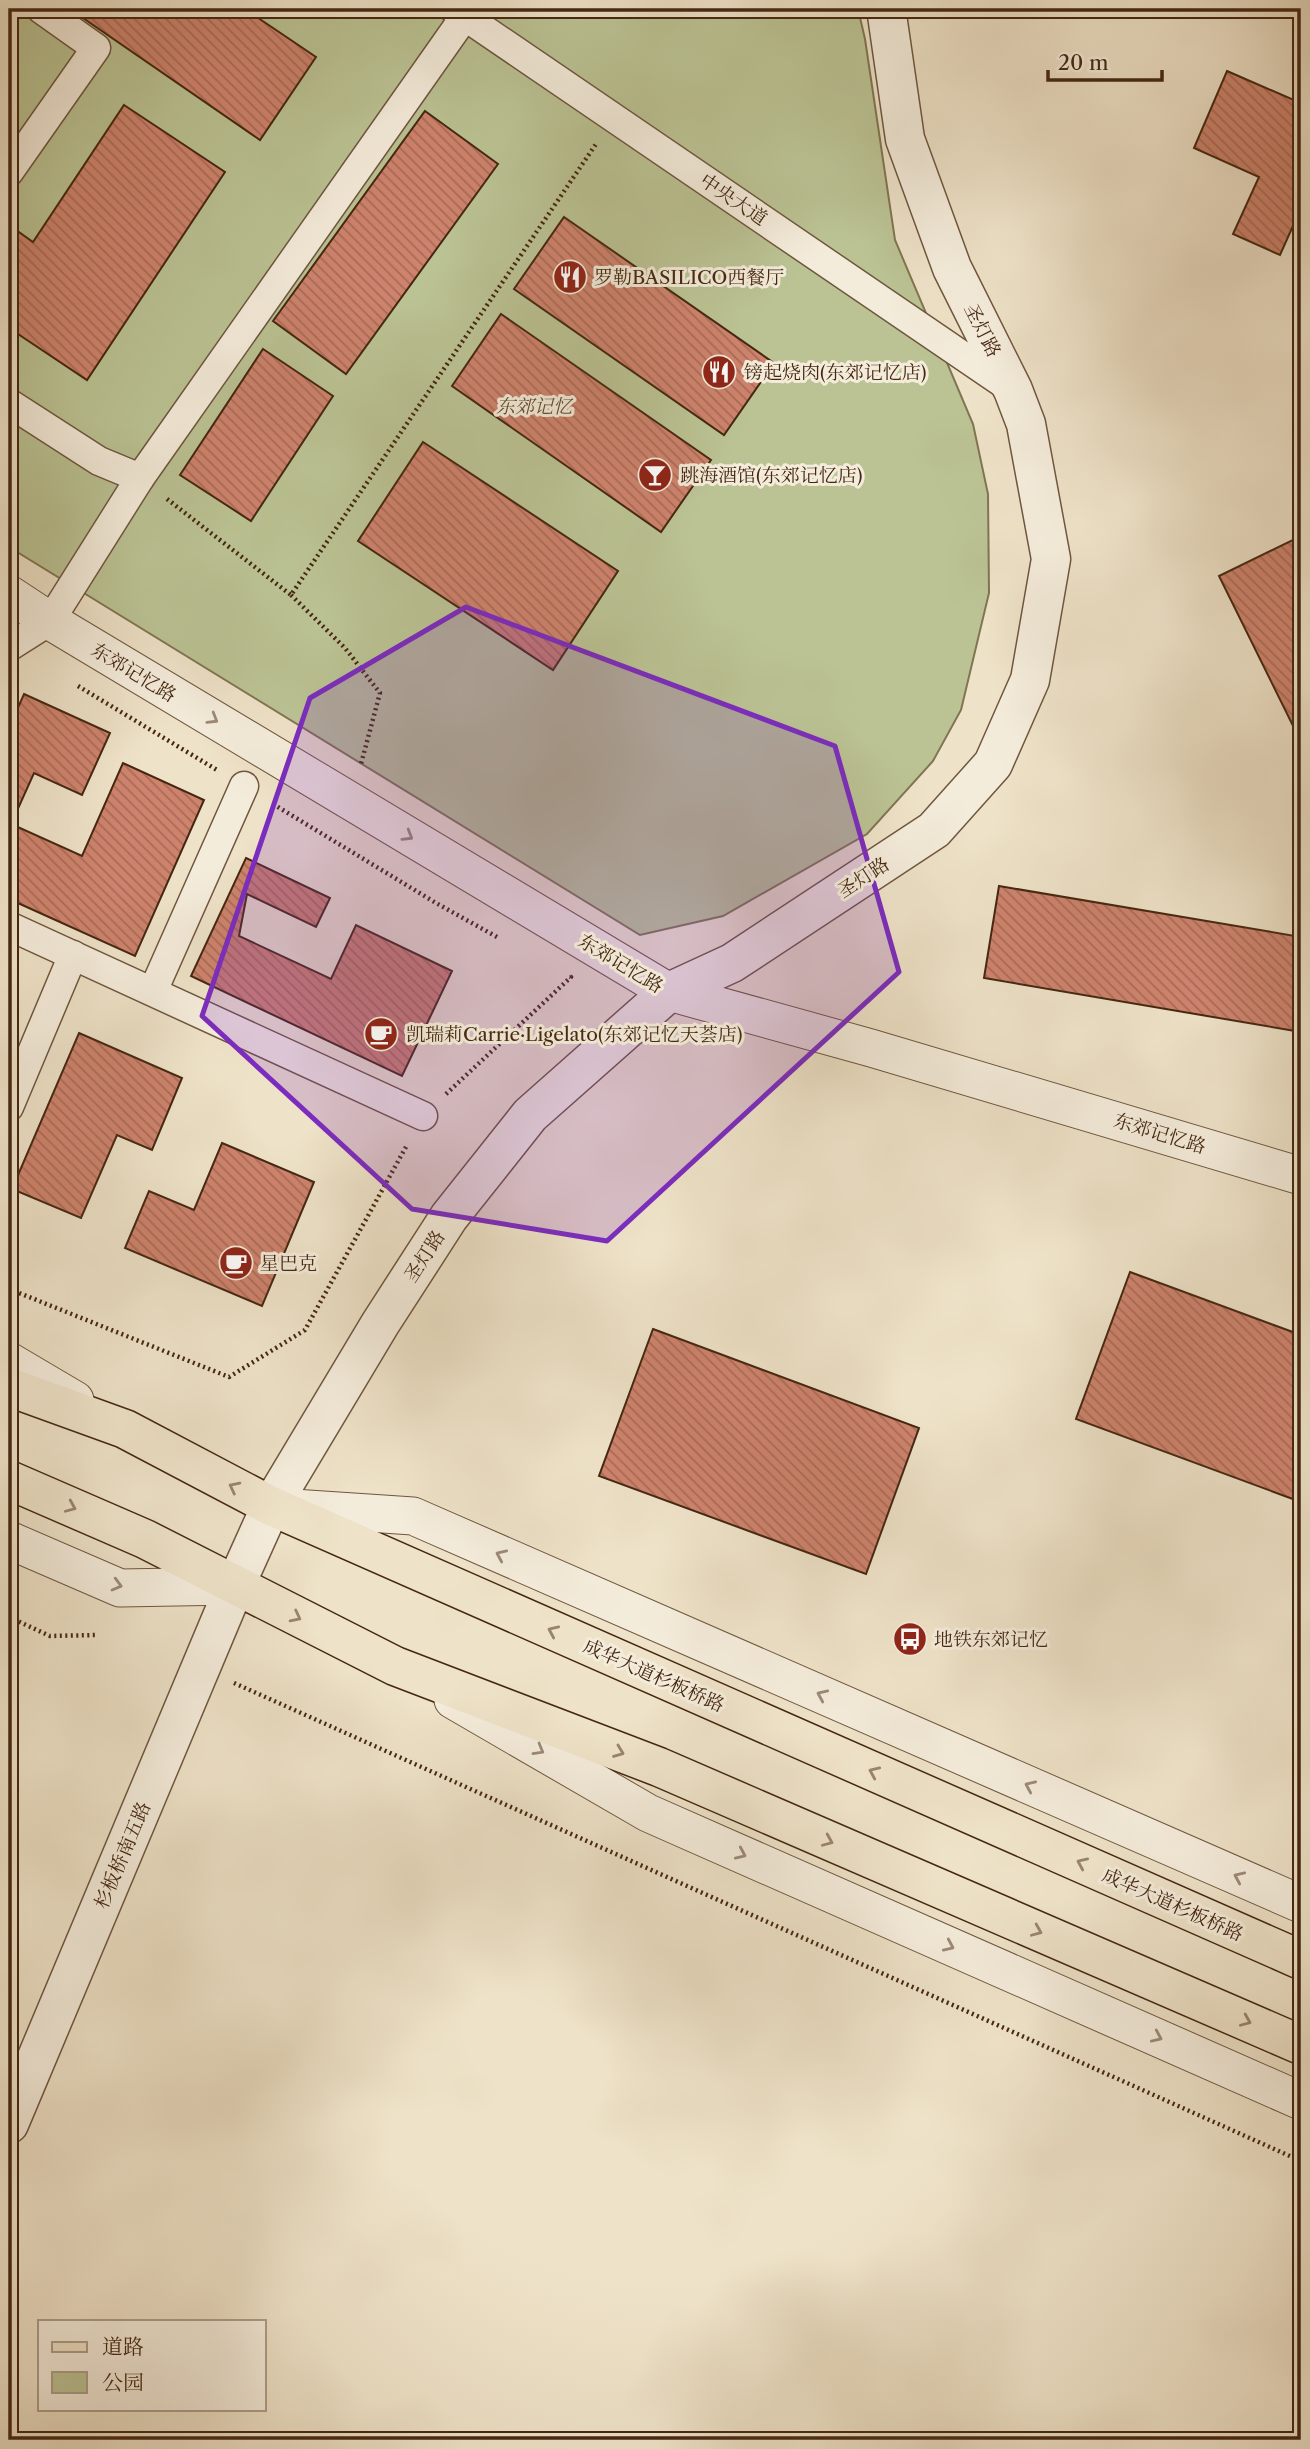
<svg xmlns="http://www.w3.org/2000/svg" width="1310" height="2449" font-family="'Libre Caslon Text','Noto Serif SC',serif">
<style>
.green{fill:#bbc394;stroke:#807552;stroke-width:2}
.building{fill:url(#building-back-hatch);stroke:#452711;stroke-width:2}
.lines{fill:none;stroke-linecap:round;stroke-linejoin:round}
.pedestrian-casing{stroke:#6f563f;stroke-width:31}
.minor-casing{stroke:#6f563f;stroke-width:39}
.tertiary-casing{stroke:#6f563f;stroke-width:41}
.primary-casing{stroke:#452711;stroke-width:41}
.path{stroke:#452711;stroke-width:4.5;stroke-dasharray:2 3.5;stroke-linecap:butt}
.pedestrian{stroke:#f4ecdb;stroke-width:28}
.minor{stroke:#f4ecdb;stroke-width:37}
.tertiary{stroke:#f4ecdb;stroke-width:38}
.primary{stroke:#eee2c8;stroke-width:38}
.oneway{stroke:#9c8a76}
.oneway2{stroke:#9a846c}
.marked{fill:#7b2cbf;fill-opacity:0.2;stroke:#7b2cbf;stroke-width:5;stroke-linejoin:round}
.labels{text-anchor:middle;stroke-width:6;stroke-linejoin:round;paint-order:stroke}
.street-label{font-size:19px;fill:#452711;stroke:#f4ecdb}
.poi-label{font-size:19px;fill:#452711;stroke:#f4ecdb;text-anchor:start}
.park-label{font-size:19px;font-style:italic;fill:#624e32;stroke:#f4ecdb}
</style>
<defs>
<pattern id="building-back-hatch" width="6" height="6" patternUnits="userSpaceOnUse" patternTransform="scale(1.75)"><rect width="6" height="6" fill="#ce836d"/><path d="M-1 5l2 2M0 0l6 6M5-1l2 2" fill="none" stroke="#a96b58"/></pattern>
</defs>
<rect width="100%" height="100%" fill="#eee2c8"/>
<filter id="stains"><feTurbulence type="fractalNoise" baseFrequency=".00286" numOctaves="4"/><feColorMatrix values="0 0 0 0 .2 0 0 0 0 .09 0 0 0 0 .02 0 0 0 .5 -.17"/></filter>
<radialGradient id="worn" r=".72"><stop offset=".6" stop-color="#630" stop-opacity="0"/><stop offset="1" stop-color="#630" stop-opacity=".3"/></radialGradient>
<polygon class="green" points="9,9 858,9 865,39 895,240 973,424 988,494 989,593 961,710 933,761 867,834 723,916 640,935 9,547"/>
<g class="building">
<polygon points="70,9 245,9 316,57 260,140"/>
<polygon points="1227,71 1296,101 1301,88 1301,208 1280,255 1233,234 1259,177 1194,148"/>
<polygon points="124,105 225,172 87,380 9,328 9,225 33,242"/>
<polygon points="425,111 498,164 346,374 273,321"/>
<polygon points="564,217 774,363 724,435 514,289"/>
<polygon points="501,314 711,460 661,532 452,386"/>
<polygon points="263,349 333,396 251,521 180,475"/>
<polygon points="423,442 618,571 553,670 358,541"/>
<polygon points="1301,536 1301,742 1219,576"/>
<polygon points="24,694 110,733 82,795 34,773 11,824 82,856 123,763 204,800 135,956 9,899 9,728"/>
<polygon points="246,858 330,898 316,927 247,894 239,936 331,979 356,925 452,971 402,1076 191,976"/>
<polygon points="999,886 1301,937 1301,1032 984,978"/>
<polygon points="79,1033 182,1078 152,1150 117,1135 81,1218 12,1189"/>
<polygon points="222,1143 314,1182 262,1306 125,1248 149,1191 194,1210"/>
<polygon points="1130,1272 1301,1335 1301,1502 1076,1419"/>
<polygon points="653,1329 919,1428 866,1574 599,1476"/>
</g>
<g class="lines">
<g class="pedestrian-casing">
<g id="pedestrian">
<polyline points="454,9 1010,388"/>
<polyline points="9,172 96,48 41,9"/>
<polyline points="9,403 99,461 140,478"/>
<polyline points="9,647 50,621 140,478 470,9"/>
<polyline points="9,926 423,1116"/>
<polyline points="153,991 244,786"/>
<polyline points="9,1107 73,955"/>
</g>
</g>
<g class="minor-casing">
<g id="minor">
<polyline points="9,594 50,621 669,992 871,1048 1301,1176"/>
<polyline points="9,1361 75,1400"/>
<polyline points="278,1507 413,1516 1301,1904"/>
<polyline points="9,1540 120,1588 235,1586"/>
<polyline points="453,1700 648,1813 1301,2101"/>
</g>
</g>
<g class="tertiary-casing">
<polyline id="tertiary" points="9,2124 235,1586 271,1506 380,1324 449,1217 530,1115 669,992 732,963 934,830 993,764 1030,680 1051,559 1026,424 1013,390 952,268 905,139 887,15 888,9"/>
</g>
<g class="primary-casing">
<g id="primary">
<polyline points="9,1387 125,1429 271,1506 1301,1960"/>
<polyline points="9,1480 145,1539 395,1666 659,1767 1301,2045"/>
</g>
</g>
<g class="path">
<polyline points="167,499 291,595 596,144"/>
<polyline points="291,595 345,648 380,693 361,764"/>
<polyline points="78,686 217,770"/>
<polyline points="273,804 436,903 497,937"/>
<polyline points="446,1094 571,977 569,976"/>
<polyline points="9,1289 229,1377 305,1330 407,1145"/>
<polyline points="9,1617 50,1636 96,1635"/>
<polyline points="234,1683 1301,2161"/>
</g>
<use href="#pedestrian" class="pedestrian"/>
<use href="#minor" class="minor"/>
<use href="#tertiary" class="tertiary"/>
<use href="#primary" class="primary"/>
</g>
<defs><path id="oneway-chevron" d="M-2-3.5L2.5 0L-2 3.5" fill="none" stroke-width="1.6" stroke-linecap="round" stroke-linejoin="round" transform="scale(1.75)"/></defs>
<g class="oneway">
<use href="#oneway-chevron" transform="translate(213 719) rotate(31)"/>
<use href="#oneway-chevron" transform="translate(408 836) rotate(31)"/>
<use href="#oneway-chevron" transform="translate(501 1555) rotate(-156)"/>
<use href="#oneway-chevron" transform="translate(117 1585) rotate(15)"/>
<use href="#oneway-chevron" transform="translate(822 1695) rotate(-156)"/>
<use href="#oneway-chevron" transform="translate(539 1750) rotate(30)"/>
<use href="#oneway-chevron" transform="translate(1030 1786) rotate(-156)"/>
<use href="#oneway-chevron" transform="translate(741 1854) rotate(24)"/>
<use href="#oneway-chevron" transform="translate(1239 1877) rotate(-156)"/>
<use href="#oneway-chevron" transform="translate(949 1946) rotate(24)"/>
<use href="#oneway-chevron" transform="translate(1157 2037) rotate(24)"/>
</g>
<g class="oneway2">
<use href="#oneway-chevron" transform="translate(234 1487) rotate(-153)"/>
<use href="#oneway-chevron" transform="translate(71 1507) rotate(23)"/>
<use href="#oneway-chevron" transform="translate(296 1617) rotate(27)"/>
<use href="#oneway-chevron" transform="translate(553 1631) rotate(-156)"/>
<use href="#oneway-chevron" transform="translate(619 1752) rotate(21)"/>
<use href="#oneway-chevron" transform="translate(874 1772) rotate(-156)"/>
<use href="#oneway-chevron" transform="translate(828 1841) rotate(23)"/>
<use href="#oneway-chevron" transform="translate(1082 1863) rotate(-156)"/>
<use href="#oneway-chevron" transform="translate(1037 1931) rotate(23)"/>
<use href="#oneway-chevron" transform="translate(1246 2021) rotate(23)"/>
</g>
<path class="marked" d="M 466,607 L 835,746 L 899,972 L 607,1241 L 412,1209 L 202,1016 L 310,698 Z"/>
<defs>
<g id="restaurant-disc" transform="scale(1.75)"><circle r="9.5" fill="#8f2418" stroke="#f4ecdb"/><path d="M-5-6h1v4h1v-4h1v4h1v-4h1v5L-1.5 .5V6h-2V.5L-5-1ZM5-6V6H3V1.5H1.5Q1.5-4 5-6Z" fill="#fff"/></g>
<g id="bar-disc" transform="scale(1.75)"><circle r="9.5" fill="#8f2418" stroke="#f4ecdb"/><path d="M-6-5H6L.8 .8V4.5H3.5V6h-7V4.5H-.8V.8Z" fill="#fff"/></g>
<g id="cafe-disc" transform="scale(1.75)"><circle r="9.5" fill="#8f2418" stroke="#f4ecdb"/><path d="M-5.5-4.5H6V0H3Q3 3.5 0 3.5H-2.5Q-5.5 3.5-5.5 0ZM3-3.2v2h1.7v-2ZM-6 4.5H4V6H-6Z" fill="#fff"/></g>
<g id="bus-disc" transform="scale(1.75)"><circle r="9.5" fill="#8f2418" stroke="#f4ecdb"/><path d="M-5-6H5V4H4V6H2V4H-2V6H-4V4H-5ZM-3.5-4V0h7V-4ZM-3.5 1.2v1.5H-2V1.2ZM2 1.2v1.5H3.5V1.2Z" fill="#fff"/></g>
</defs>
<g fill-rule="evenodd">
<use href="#restaurant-disc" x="570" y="277"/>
<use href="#restaurant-disc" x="719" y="372"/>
<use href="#bar-disc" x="655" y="475"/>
<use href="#cafe-disc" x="381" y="1034"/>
<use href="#cafe-disc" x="236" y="1263"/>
<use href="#bus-disc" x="910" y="1639"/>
</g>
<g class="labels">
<g class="street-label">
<text transform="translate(734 199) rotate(34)" y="7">中央大道</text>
<text transform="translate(983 330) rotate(63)" y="7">圣灯路</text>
<text transform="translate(134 672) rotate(31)" y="7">东郊记忆路</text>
<text transform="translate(863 877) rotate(-33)" y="7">圣灯路</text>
<text transform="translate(621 963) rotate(31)" y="7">东郊记忆路</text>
<text transform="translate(1160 1133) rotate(17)" y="7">东郊记忆路</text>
<text transform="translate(424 1256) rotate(-57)" y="7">圣灯路</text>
<text transform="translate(654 1675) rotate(24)" y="7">成华大道杉板桥路</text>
<text transform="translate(122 1855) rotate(-67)" y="7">杉板桥南五路</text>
<text transform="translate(1173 1904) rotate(24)" y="7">成华大道杉板桥路</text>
</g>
<g class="poi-label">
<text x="594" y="284">罗勒BASILICO西餐厅</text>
<text x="744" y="379">镑起烧肉(东郊记忆店)</text>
<text x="680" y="482">跳海酒馆(东郊记忆店)</text>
<text x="406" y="1041">凯瑞莉Carrie·Ligelato(东郊记忆天荟店)</text>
<text x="260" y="1270">星巴克</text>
<text x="934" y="1646">地铁东郊记忆</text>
</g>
<g class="park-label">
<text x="534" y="413">东郊记忆</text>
</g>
</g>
<rect width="1310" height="2449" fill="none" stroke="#eee2c8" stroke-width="35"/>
<rect x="10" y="10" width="1289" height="2428" fill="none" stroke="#452711" stroke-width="3.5"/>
<rect x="18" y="18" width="1275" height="2414" fill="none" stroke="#452711" stroke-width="2"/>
<rect x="38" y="2320" width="228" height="91" fill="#f4ecdb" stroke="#ae9d8a" stroke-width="2"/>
<rect x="52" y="2342" width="35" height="10" fill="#eee2c8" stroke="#ae9d8a" stroke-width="2"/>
<text x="102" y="2354" font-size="21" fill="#452711">道路</text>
<rect x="52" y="2372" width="35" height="21" fill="#bbc394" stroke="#ae9d8a" stroke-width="2"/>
<text x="102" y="2390" font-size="21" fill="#452711">公园</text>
<path d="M1048 70v10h114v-10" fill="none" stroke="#452711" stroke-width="3.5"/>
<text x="1058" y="70" font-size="21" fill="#452711" stroke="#f4ecdb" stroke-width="5" paint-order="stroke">20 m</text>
<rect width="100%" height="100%" filter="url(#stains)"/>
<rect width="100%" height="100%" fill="url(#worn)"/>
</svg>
